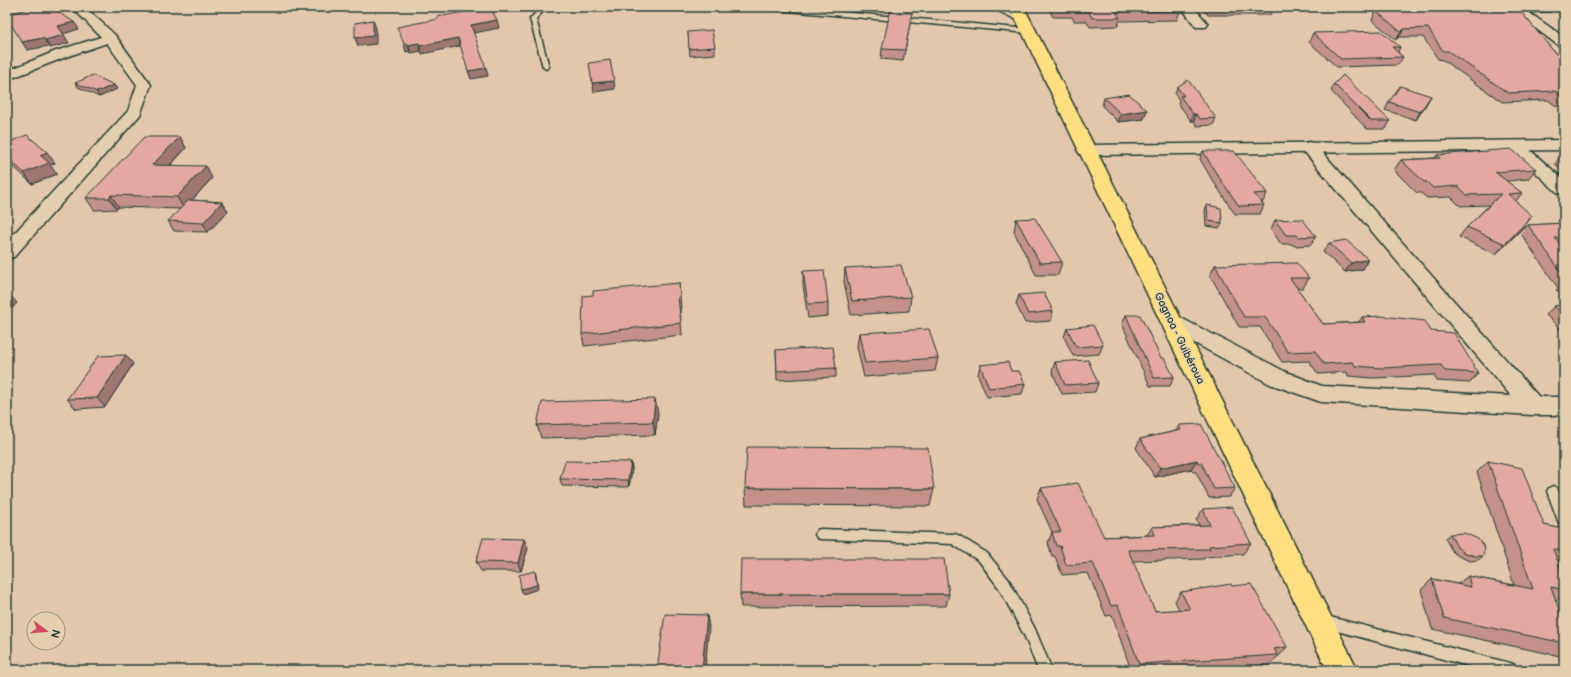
<svg xmlns="http://www.w3.org/2000/svg" width="1571" height="677" font-family="'Balsamiq Sans',sans-serif">
<style>
.lines{fill:none;stroke-linecap:round;stroke-linejoin:round}
.service-casing{stroke:#1f3d34;stroke-width:3}
.minor-casing{stroke:#1f3d34;stroke-width:3}
.tertiary-casing{stroke:#1f3d34;stroke-width:3}
.primary-casing{stroke:#1f3d34;stroke-width:3}
.service{fill:#e3cfae;fill-rule:evenodd}
.minor{fill:#e3cfae;fill-rule:evenodd}
.tertiary{fill:#e3cfae;fill-rule:evenodd}
.primary{fill:#ffdf80;fill-rule:evenodd}
.wall{fill:#c3918a;stroke:#1f3d34}
.shaded-wall{fill:#9f7671;stroke:#1f3d34}
.building{fill:#e3a9a1;stroke:#1f3d34}
.labels{text-anchor:middle;stroke-width:3.5;stroke-linejoin:round;paint-order:stroke}
.street-label{font-size:11px;fill:#1f3d34;stroke:#e3cfae}
</style>
<rect width="100%" height="100%" fill="#e3c7ab"/>
<filter id="ink" filterUnits="userSpaceOnUse"><feTurbulence type="fractalNoise" baseFrequency=".025" numOctaves="2"/><feDisplacementMap in="SourceGraphic" scale="8" xChannelSelector="R" yChannelSelector="G"/><feConvolveMatrix kernelMatrix="1 2 1 2 8 2 1 2 1" color-interpolation-filters="sRGB"/></filter>
<g filter="url(#ink)">
<g class="lines">
<g class="service-casing">
<g id="service">
<polygon points="541,7 547,7 536,19 549,67 546,69 543,67 530,19"/>
<polygon points="763,7 786,7 1029,29 1032,31 1029,33 766,9"/>
<polygon points="989,7 997,7 1027,21 1022,22"/>
<polygon points="1553,486 1557,488 1564,505 1564,526 1560,525 1558,521 1547,491 1549,488"/>
<polygon points="821,529 954,534 958,535 987,553 1009,580 1035,629 1052,670 1038,670 1025,637 999,588 979,561 952,544 821,539 817,538 815,534 817,530"/>
<polygon points="1322,615 1510,663 1515,665 1517,670 1484,670 1322,627 1317,625 1315,621 1317,617"/>
</g>
</g>
<g class="minor-casing">
<g id="minor">
<polygon points="72,7 85,7 115,35 151,85 140,115 14,257 7,259 7,241 128,111 137,85 107,43 66,57 7,80 7,71 56,51 101,37"/>
<polygon points="1181,7 1194,7 1208,24 1206,27 1196,27"/>
<polygon points="1507,7 1521,7 1564,37 1564,47 1559,46"/>
<polygon points="1516,141 1522,143 1564,180 1564,194 1558,193 1510,149 1508,146 1510,143"/>
<polygon points="1309,142 1315,144 1539,397 1564,397 1564,415 1533,415 1321,402 1270,384 1165,327 1162,322 1165,317 1172,315 1179,317 1286,372 1322,386 1511,396 1303,150 1301,147 1303,144"/>
</g>
</g>
<g class="tertiary-casing">
<polygon id="tertiary" points="1564,140 1564,150 1086,155 1080,154 1077,150 1080,146 1086,145"/>
</g>
<g class="primary-casing">
<polygon id="primary" points="1010,7 1024,7 1358,670 1327,670"/>
</g>
<use href="#service" class="service"/>
<use href="#minor" class="minor"/>
<use href="#tertiary" class="tertiary"/>
<use href="#primary" class="primary"/>
</g>
<g class="wall">
<polygon points="1048,7 1176,7 1180,11 1177,20 1119,21 1118,26 1090,27 1086,21 1074,21 1072,17 1053,17"/>
<polygon points="1201,7 1274,7 1270,15 1208,15"/>
<polygon points="1469,7 1517,7 1556,54 1564,54 1564,106 1556,106 1548,100 1502,102 1443,60 1438,59 1423,37 1399,37 1396,40 1372,20 1376,11 1472,9"/>
<polygon points="1524,7 1554,7 1551,12 1532,13"/>
<polygon points="910,24 903,61 881,59 882,49"/>
<polygon points="688,32 715,47 715,54 690,56"/>
<polygon points="1313,33 1400,47 1398,52 1403,57 1398,65 1337,67 1309,42"/>
<polygon points="75,83 114,85 117,89 99,97 78,87"/>
<polygon points="1334,84 1390,121 1386,129 1367,129 1331,91"/>
<polygon points="1177,87 1216,118 1213,125 1197,126 1194,121 1191,121 1178,103 1179,100 1175,94"/>
<polygon points="1431,96 1416,120 1385,110 1389,102"/>
<polygon points="1104,98 1144,119 1118,122 1102,106"/>
<polygon points="180,137 186,148 170,166 212,178 192,200 222,202 228,211 208,232 174,231 168,221 180,209 119,207 117,209 94,210 86,198"/>
<polygon points="7,143 55,163 50,165 57,174 32,184 13,166 11,174 7,171"/>
<polygon points="1203,151 1267,193 1263,202 1261,202 1264,205 1260,214 1235,214 1211,178 1200,159"/>
<polygon points="1437,155 1536,169 1528,179 1506,181 1522,193 1516,201 1524,227 1496,254 1459,237 1467,227 1489,205 1460,206 1451,197 1427,198 1421,193 1417,193 1394,170 1401,160 1435,158"/>
<polygon points="1561,155 1564,155 1564,172 1555,164"/>
<polygon points="1207,205 1222,223 1220,228 1206,226 1205,210"/>
<polygon points="1016,219 1062,262 1058,275 1036,275 1014,232"/>
<polygon points="1275,220 1316,236 1311,245 1294,246 1292,244 1281,244 1271,229"/>
<polygon points="1564,222 1564,247 1561,247 1564,250 1564,298 1556,290 1558,288 1521,234 1528,225 1563,223"/>
<polygon points="1329,243 1368,259 1363,269 1345,272 1323,252"/>
<polygon points="1215,265 1309,278 1303,288 1297,288 1323,324 1359,322 1362,317 1431,331 1478,373 1470,383 1437,381 1434,375 1373,378 1348,376 1347,372 1318,374 1309,361 1282,362 1260,327 1239,327 1210,275"/>
<polygon points="845,268 911,297 909,311 851,315 844,282"/>
<polygon points="803,271 828,303 828,316 808,318 803,285"/>
<polygon points="679,283 681,308 680,309 682,335 584,346 582,334 593,295"/>
<polygon points="1019,295 1053,311 1051,321 1025,323 1016,304"/>
<polygon points="1564,305 1564,333 1546,315 1554,306"/>
<polygon points="1126,315 1161,358 1174,377 1170,386 1150,386 1122,324"/>
<polygon points="1067,328 1103,345 1099,354 1073,356 1064,337"/>
<polygon points="859,333 938,358 935,371 864,377 857,347"/>
<polygon points="776,350 836,368 836,377 777,380"/>
<polygon points="1055,362 1098,383 1095,392 1062,394 1052,371"/>
<polygon points="133,364 105,407 76,409 67,399"/>
<polygon points="980,365 1011,371 1025,384 1022,394 987,397 978,375"/>
<polygon points="658,413 655,435 541,438 537,425"/>
<polygon points="1179,425 1235,488 1229,497 1209,498 1196,472 1193,472 1191,469 1155,477 1136,448 1140,439 1176,431"/>
<polygon points="1488,461 1544,525 1564,529 1564,565 1559,564 1564,578 1564,595 1556,601 1563,620 1564,621 1564,660 1561,659 1560,656 1432,629 1421,590 1432,579 1458,584 1468,576 1514,585 1477,472"/>
<polygon points="631,462 632,469 629,487 562,486 560,479"/>
<polygon points="745,488 934,489 930,506 746,505"/>
<polygon points="1041,488 1104,537 1147,535 1152,527 1199,525 1196,520 1203,509 1251,543 1243,554 1205,557 1204,559 1132,561 1155,611 1179,610 1175,601 1181,592 1232,586 1287,647 1279,656 1277,657 1270,665 1188,670 1131,670 1112,615 1106,616 1088,573 1062,575 1055,556 1052,556 1048,543 1052,532 1037,499"/>
<polygon points="1450,534 1483,556 1478,560 1470,561 1458,556 1452,551 1445,538"/>
<polygon points="528,548 521,571 481,571 476,562"/>
<polygon points="740,594 949,594 946,606 741,607"/>
</g>
<g class="shaded-wall">
<polygon points="373,20 376,28 376,44 358,46 355,38"/>
<polygon points="497,20 499,28 474,33 471,25"/>
<polygon points="74,22 79,29 63,34 58,26"/>
<polygon points="1404,29 1399,37 1396,40 1401,32"/>
<polygon points="64,35 69,43 50,48 45,40"/>
<polygon points="43,38 49,46 27,50 22,42"/>
<polygon points="458,38 460,46 422,54 419,46"/>
<polygon points="407,43 410,51 406,52 404,44"/>
<polygon points="419,43 421,51 411,53 408,45"/>
<polygon points="486,68 488,76 471,79 468,71"/>
<polygon points="614,81 615,89 594,92 592,83"/>
<polygon points="114,85 117,89 99,97 97,92"/>
<polygon points="1431,96 1427,103 1416,120 1420,112"/>
<polygon points="1147,110 1144,119 1118,122 1121,114"/>
<polygon points="1193,114 1196,114 1194,121 1191,121"/>
<polygon points="180,137 186,148 159,177 152,165"/>
<polygon points="47,152 55,163 50,165 57,174 32,184 24,173 40,155"/>
<polygon points="7,158 13,166 11,174 7,169"/>
<polygon points="206,166 212,178 184,209 177,197"/>
<polygon points="111,195 119,207 117,209 109,198"/>
<polygon points="222,202 228,211 208,232 203,223"/>
<polygon points="1532,216 1524,227 1496,254 1505,244"/>
<polygon points="1368,259 1363,269 1345,272 1351,263"/>
<polygon points="7,292 17,303 7,314"/>
<polygon points="126,355 133,364 105,407 97,398"/>
<polygon points="655,399 658,413 655,435 653,422"/>
<polygon points="1197,460 1191,469 1155,477 1160,468"/>
<polygon points="631,462 632,469 629,487 628,480"/>
<polygon points="524,539 528,548 521,571 518,563"/>
<polygon points="535,571 536,575 538,589 523,594 521,589"/>
<polygon points="707,615 709,627 705,670 702,670"/>
</g>
<g class="building">
<polygon points="34,7 50,7 74,22 58,26 64,35 45,40 43,38 22,42 7,18 7,15"/>
<polygon points="490,7 497,20 471,25 486,68 468,71 458,38 419,46 419,43 408,45 407,43 404,44 397,27 438,19 437,17"/>
<polygon points="1054,7 1176,7 1180,11 1116,12 1120,18 1092,18 1089,12 1076,12 1074,9 1055,8"/>
<polygon points="1485,7 1517,7 1556,54 1564,54 1564,97 1563,97 1555,91 1508,93 1448,51 1443,51 1428,28 1404,29 1401,32 1376,11 1488,9"/>
<polygon points="890,12 912,13 905,50 882,49"/>
<polygon points="373,20 373,36 355,38 355,23"/>
<polygon points="712,30 715,47 689,49 688,32"/>
<polygon points="1381,31 1400,47 1392,47 1403,57 1341,59 1313,33"/>
<polygon points="610,60 614,81 592,83 589,63"/>
<polygon points="93,75 114,85 97,92 75,83"/>
<polygon points="1343,75 1390,121 1371,121 1334,84"/>
<polygon points="1188,80 1216,118 1200,119 1196,114 1193,114 1180,96 1184,96 1177,87"/>
<polygon points="1400,86 1431,96 1420,112 1389,102"/>
<polygon points="1129,94 1147,110 1121,114 1104,98"/>
<polygon points="27,135 47,152 40,155 49,163 24,173 7,157 7,143"/>
<polygon points="144,137 180,137 152,165 206,166 177,197 111,195 109,198 86,198"/>
<polygon points="1511,149 1536,169 1495,172 1522,193 1508,194 1532,216 1505,244 1467,227 1501,194 1467,195 1458,186 1433,188 1427,182 1424,182 1401,160 1440,158 1437,155"/>
<polygon points="1203,151 1234,151 1267,193 1254,194 1264,205 1239,206 1214,170"/>
<polygon points="189,200 222,202 203,223 168,221"/>
<polygon points="1207,205 1221,208 1222,223 1208,221"/>
<polygon points="1035,218 1062,262 1040,263 1016,219"/>
<polygon points="1302,219 1316,236 1298,237 1297,235 1286,235 1275,220"/>
<polygon points="1564,222 1564,238 1555,238 1564,250 1564,276 1528,225 1563,223"/>
<polygon points="1346,240 1368,259 1351,263 1329,243"/>
<polygon points="1297,263 1309,278 1290,278 1323,324 1365,322 1362,317 1381,316 1425,321 1431,331 1454,333 1478,373 1445,371 1441,365 1381,368 1355,366 1353,362 1324,364 1315,351 1288,352 1265,317 1244,317 1215,265"/>
<polygon points="901,265 911,297 852,301 845,268"/>
<polygon points="824,270 828,303 808,304 803,271"/>
<polygon points="679,283 680,296 678,297 681,323 582,334 583,296 593,295 593,291"/>
<polygon points="1044,293 1053,311 1028,314 1019,295"/>
<polygon points="1564,305 1564,316 1554,306"/>
<polygon points="1126,315 1140,315 1161,358 1164,358 1174,377 1154,378"/>
<polygon points="1093,325 1103,345 1076,347 1067,328"/>
<polygon points="929,329 938,358 865,363 859,333"/>
<polygon points="833,347 836,368 777,371 776,350"/>
<polygon points="126,355 97,398 67,399 98,356"/>
<polygon points="1088,360 1098,383 1065,385 1055,362"/>
<polygon points="1008,362 1011,371 1019,371 1025,384 989,388 980,365"/>
<polygon points="655,399 653,422 537,425 542,402"/>
<polygon points="1201,424 1235,488 1214,489 1201,462 1198,463 1197,460 1160,468 1140,439 1181,430 1179,425"/>
<polygon points="747,447 928,448 934,489 745,488"/>
<polygon points="565,461 631,462 628,480 560,479"/>
<polygon points="1488,461 1522,468 1544,525 1564,529 1564,551 1553,549 1564,578 1564,590 1551,587 1563,620 1564,621 1564,643 1444,618 1432,579 1471,587 1468,576 1533,589"/>
<polygon points="1078,483 1104,537 1155,535 1152,527 1210,525 1203,509 1232,507 1251,543 1209,546 1210,549 1128,550 1155,611 1190,609 1181,592 1231,584 1232,586 1251,584 1287,647 1274,649 1278,655 1139,664 1118,605 1111,606 1093,563 1066,565 1060,546 1056,546 1052,532 1061,532 1041,488"/>
<polygon points="1464,533 1478,539 1485,548 1483,556 1475,556 1463,552 1457,547 1450,534"/>
<polygon points="483,538 524,539 518,563 476,562"/>
<polygon points="741,559 944,559 949,594 740,594"/>
<polygon points="535,571 537,585 521,589 519,575"/>
<polygon points="665,614 707,615 702,670 657,670"/>
<polygon points="552,666 561,666 569,670 543,670"/>
<polygon points="1088,667 1108,667 1109,670 1088,670"/>
</g>
</g>
<g class="labels">
<g class="street-label">
<text transform="translate(1180 338) rotate(64)" y="4">Gagnoa - Guibéroua</text>
</g>
</g>
<rect width="1571" height="677" fill="none" stroke="#e3cfae" stroke-width="24"/>
<rect x="12" y="12" width="1547" height="653" fill="none" stroke="#1f3d34" stroke-width="1.5" filter="url(#ink)"/>
<g transform="translate(46 631) rotate(106)"><circle r="19" fill="#e3cfae" stroke="#95957d"/>
<path d="M0-3L7 15L0 10L-7 15Z" fill="#d1495b"/>
<text y="-6" font-size="11" font-weight="bold" text-anchor="middle" fill="#1f3d34">N</text>
</g>
</svg>
